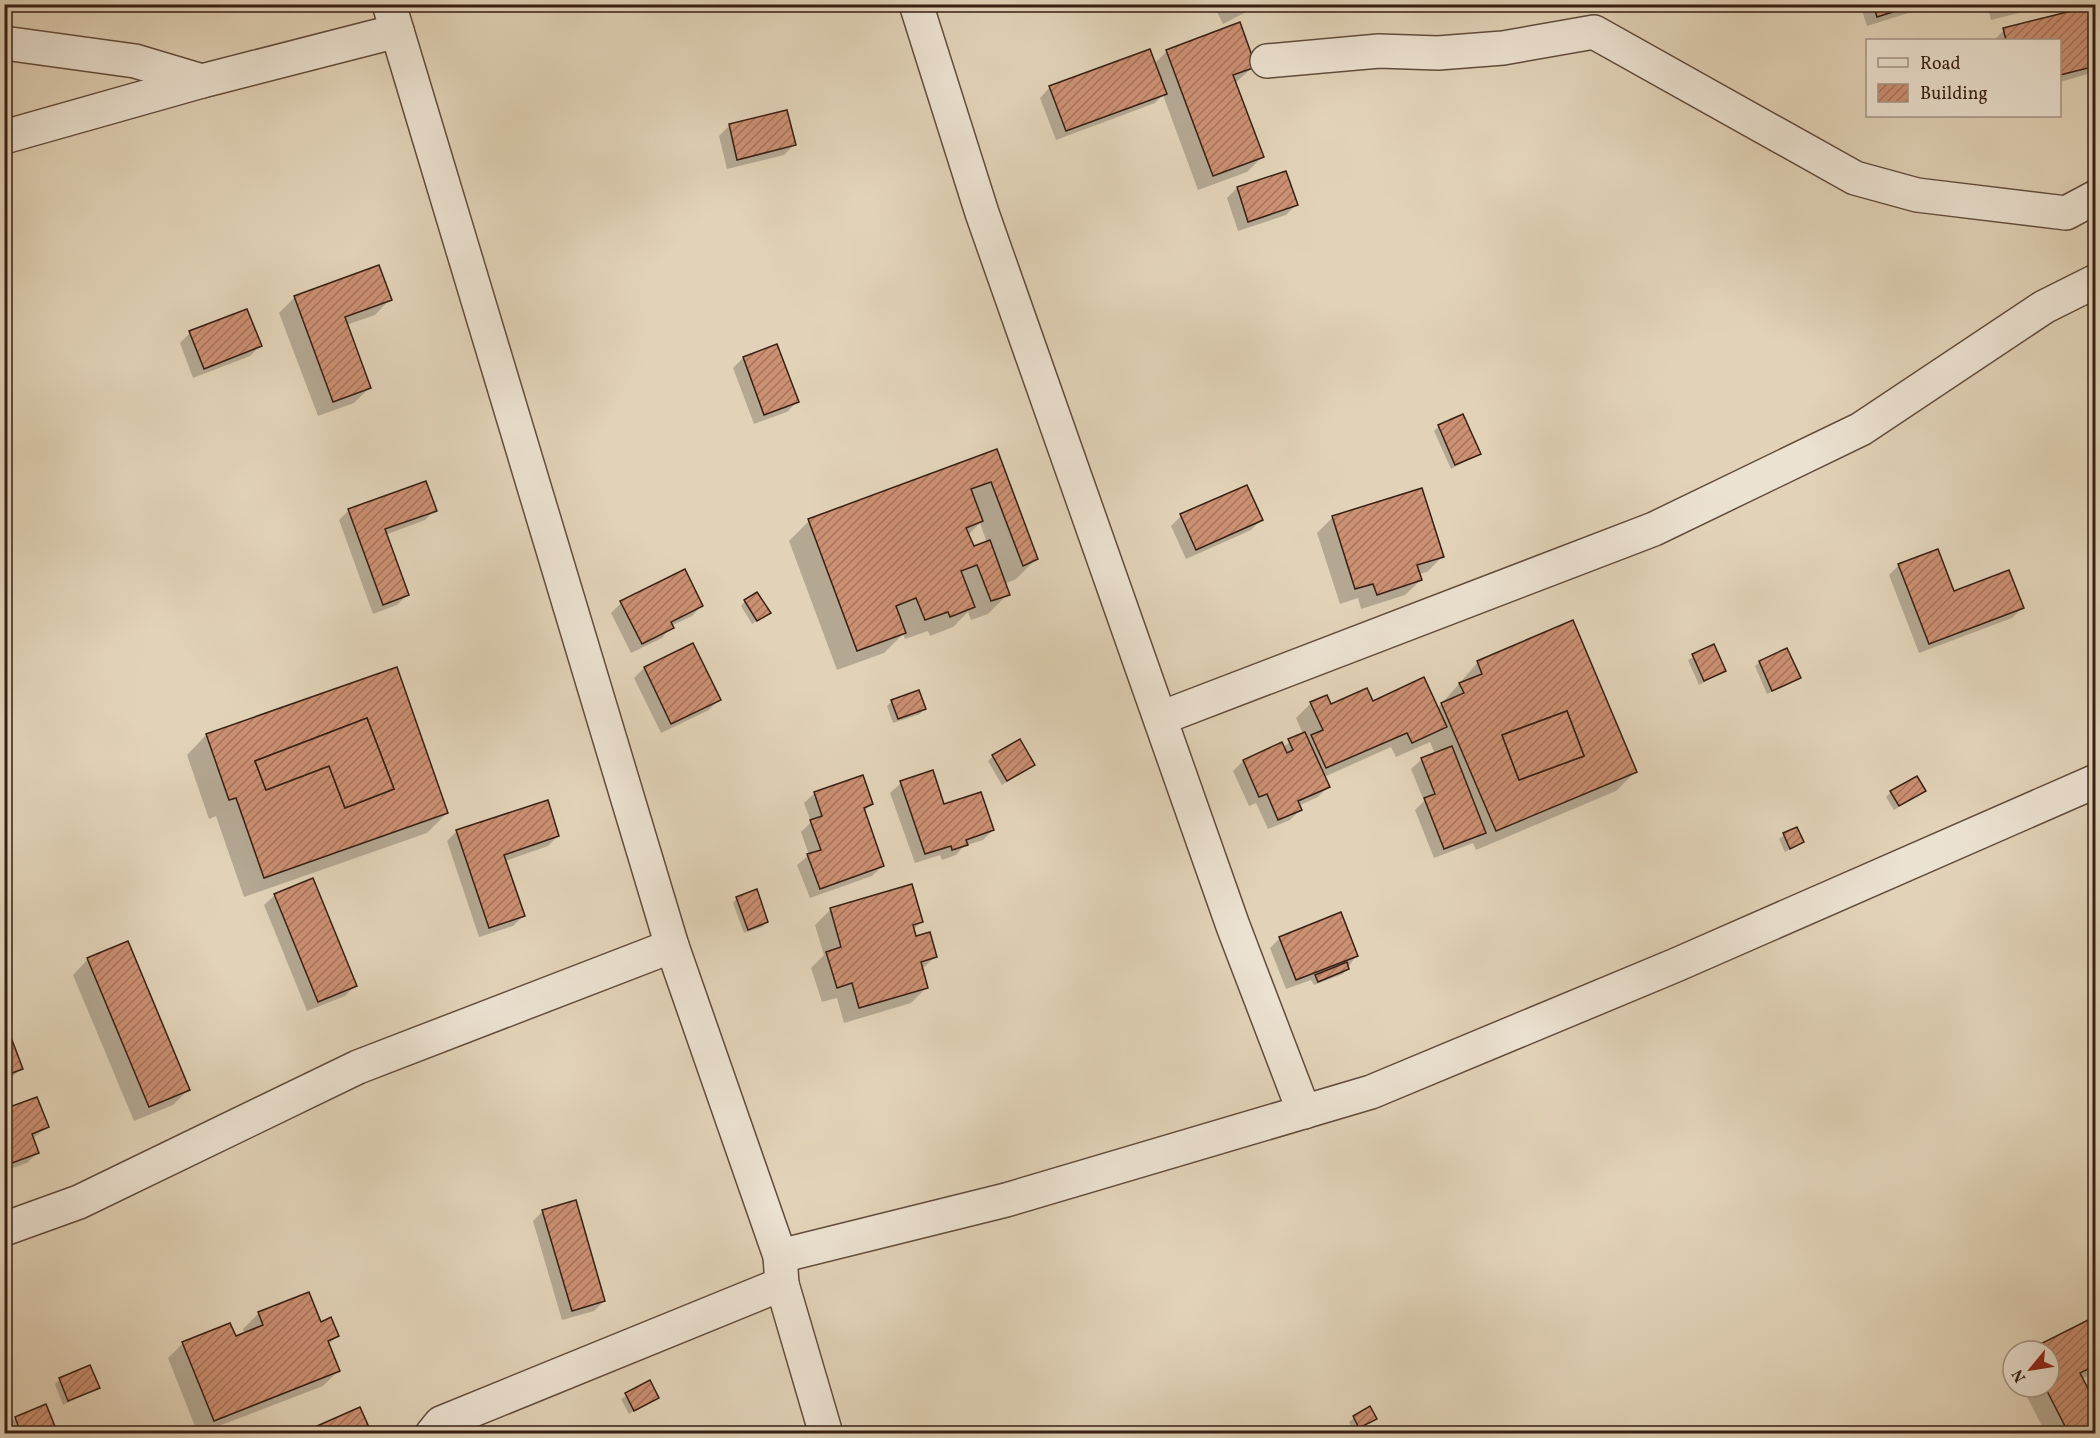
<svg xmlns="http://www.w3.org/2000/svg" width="2100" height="1438" font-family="Vollkorn,serif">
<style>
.shadow{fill:#0003;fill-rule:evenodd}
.building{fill:url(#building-hatch);stroke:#371f13;stroke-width:1.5;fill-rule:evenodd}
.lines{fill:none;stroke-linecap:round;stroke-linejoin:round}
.minor-casing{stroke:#624c3c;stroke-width:36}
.minor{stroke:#ece2d1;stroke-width:33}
</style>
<defs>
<pattern id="building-hatch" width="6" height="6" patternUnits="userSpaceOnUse" patternTransform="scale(1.5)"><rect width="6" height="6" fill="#cc9073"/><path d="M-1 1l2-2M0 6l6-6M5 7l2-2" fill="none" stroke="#a6755d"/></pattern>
</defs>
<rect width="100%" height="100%" fill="#e2d3b8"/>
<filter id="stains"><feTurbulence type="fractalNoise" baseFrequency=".00333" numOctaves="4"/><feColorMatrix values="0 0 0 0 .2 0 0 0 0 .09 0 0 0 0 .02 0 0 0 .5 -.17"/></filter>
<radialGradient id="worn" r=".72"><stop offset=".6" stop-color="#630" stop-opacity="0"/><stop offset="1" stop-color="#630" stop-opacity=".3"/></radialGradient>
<g class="shadow">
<polygon points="1213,4 1262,4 1223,24"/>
<polygon points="1860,4 1937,4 1867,26"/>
<polygon points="1987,4 2055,4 1991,20"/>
<polygon points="2004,30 2096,41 2096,69 2091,73 2060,82 2060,40 1994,40"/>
<polygon points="1167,51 1254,66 1235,83 1262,157 1247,172 1198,190 1163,95 1155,103 1056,140 1040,98 1050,87 1154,64"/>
<polygon points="786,112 794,145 784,155 727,169 719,136 729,126"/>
<polygon points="1237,188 1296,205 1286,215 1238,231 1227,198"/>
<polygon points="295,297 390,299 375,315 346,325 369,388 354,403 318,416 279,313"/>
<polygon points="190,333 260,346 250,356 193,378 180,343"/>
<polygon points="743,358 797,402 787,412 754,424 733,368"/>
<polygon points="1439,426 1479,454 1451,469 1434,431"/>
<path d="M 996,451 L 1036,559 L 1016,579 L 1004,584 L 1008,594 L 988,614 L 971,620 L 968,612 L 953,627 L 930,636 L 928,631 L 905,639 L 903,634 L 884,653 L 837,670 L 789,541 L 809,521 ZM 980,523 L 987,543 L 973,548 L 968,535 Z"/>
<polygon points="349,510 435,510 425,520 385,535 407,595 397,605 373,614 339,520"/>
<polygon points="1181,516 1261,520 1251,530 1186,559 1171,526"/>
<polygon points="1333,517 1442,557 1427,572 1419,574 1421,580 1405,595 1361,609 1358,598 1340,604 1317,533"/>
<polygon points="1899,565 1954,593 2022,608 2012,618 1919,653 1889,575"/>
<polygon points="745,601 769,613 752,624 741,606"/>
<polygon points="621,603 702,605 692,616 671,626 662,638 631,653 611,613"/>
<polygon points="1713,646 1724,671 1699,685 1688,660"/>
<polygon points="1478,662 1636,771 1616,791 1476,850 1473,843 1434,858 1415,810 1424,801 1411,769 1422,759 1435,754 1430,742 1396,757 1391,747 1324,777 1328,787 1318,797 1298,806 1300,810 1290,820 1268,829 1256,803 1249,806 1233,771 1243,761 1282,744 1283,747 1303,734 1296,718 1311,703 1331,706 1372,702 1437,709"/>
<polygon points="1760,662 1799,678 1767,694 1755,666"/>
<polygon points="644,668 720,699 709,710 661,733 634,678"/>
<polygon points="892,701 924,709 920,714 893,723 887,706"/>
<polygon points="206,735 447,813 427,833 244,897 216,816 209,819 187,755"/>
<polygon points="993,756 1033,764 1002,785 988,761"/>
<polygon points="901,783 943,806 993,830 983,840 964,846 956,855 942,860 940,855 915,863 890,793"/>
<polygon points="1924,790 1894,810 1886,797 1891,792"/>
<polygon points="815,793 871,804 864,812 882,866 872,876 810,898 797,865 809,855 801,832 811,822 804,803"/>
<polygon points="457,831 558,836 548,846 505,861 523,916 513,926 479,937 447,841"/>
<polygon points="1784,835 1802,842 1785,852 1779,839"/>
<polygon points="910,886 921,922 913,930 915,938 935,957 921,970 926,988 911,1003 844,1023 837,998 822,1002 811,968 824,955 815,925 830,910"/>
<polygon points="275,895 355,986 345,996 307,1011 264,905"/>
<polygon points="737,898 767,922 762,927 744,933 733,903"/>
<polygon points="1280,938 1357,955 1343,974 1314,985 1311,980 1286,989 1270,948"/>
<polygon points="88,959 188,1090 173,1105 134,1121 73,975"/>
<polygon points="4,1044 22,1068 11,1078 4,1081"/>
<polygon points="4,1110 47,1127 32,1139 37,1153 27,1163 4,1171"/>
<polygon points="543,1211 604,1301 594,1311 562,1320 533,1221"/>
<polygon points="308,1294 320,1324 337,1336 328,1345 338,1371 323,1386 198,1434 168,1358 183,1343 235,1338 245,1334 243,1329 258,1314"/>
<polygon points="2096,1328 2096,1371 2082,1379 2096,1434 2046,1434 2022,1387 2049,1387 2049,1351 2030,1351"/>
<polygon points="89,1367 98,1388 63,1405 55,1384 59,1380"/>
<polygon points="650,1382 657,1397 629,1414 621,1399"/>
<polygon points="45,1406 57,1434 4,1434 4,1429 15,1418"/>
<polygon points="1354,1418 1375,1419 1354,1432 1349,1422"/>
</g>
<g class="building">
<polygon points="1873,4 1918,4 1877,17"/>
<polygon points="2000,4 2028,4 2001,11"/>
<polygon points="2088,7 2096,35 2096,66 2060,75 2060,40 2006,40 2003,28"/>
<polygon points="1240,22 1256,67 1233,75 1264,157 1213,176 1166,50"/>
<polygon points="1150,49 1167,94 1066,131 1049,86"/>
<polygon points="787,110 796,145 737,160 729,124"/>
<polygon points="1286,171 1298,205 1248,222 1237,187"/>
<polygon points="379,265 392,300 345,317 371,388 333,402 294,296"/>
<polygon points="247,309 262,346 204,369 189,331"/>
<polygon points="777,344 799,402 764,415 743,357"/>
<polygon points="1463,414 1481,454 1455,465 1438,425"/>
<polygon points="997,449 1038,559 1023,566 991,482 971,489 983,521 966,528 974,546 990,540 1010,595 991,601 977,565 961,571 975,607 950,617 948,612 925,620 916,598 896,606 906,633 857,651 808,519"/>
<polygon points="426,481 437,511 385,529 409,595 383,605 348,509"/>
<polygon points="1247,485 1263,520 1196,550 1180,514"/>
<polygon points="1422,488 1444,557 1417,565 1422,580 1377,595 1373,584 1355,589 1332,516"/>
<polygon points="1938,549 1954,591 2009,570 2024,608 1929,644 1898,564"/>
<polygon points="685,569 703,606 671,622 674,628 642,644 620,601"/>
<polygon points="757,592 771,613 757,621 744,600"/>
<path d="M 1573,620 L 1637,772 L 1496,831 L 1441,703 L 1464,693 L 1459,683 L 1482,674 L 1477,661 ZM 1567,711 L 1584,756 L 1519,780 L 1502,735 Z"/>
<polygon points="693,643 721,700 671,724 644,667"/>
<polygon points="1714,644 1726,671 1704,681 1692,654"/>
<polygon points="1787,648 1801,678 1772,691 1759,661"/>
<path d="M 397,667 L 448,813 L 264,878 L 236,798 L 229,800 L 206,734 ZM 367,718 L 394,789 L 345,808 L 329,766 L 266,790 L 255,761 Z"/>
<polygon points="1424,677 1447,727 1412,743 1407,733 1326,768 1311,735 1323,730 1310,702 1327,695 1331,704 1367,688 1373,701"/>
<polygon points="919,690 926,709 898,719 891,700"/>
<polygon points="1567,711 1584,756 1519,780 1502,735"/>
<polygon points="367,718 394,789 345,808 329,766 266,790 255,761"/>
<polygon points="1305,732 1330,787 1298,801 1302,810 1278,820 1267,794 1259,797 1243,760 1282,742 1287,753 1293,750 1288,739"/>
<polygon points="1020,739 1035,765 1007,781 992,755"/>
<polygon points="1452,746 1486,833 1444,849 1424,798 1435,794 1421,758"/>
<polygon points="933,770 944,804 981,792 994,830 966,840 968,845 952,850 951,846 925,854 900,781"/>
<polygon points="863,775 873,804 864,808 884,866 820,889 807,854 821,850 810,820 822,816 814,792"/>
<polygon points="1917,776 1926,791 1899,806 1890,791"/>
<polygon points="548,800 559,836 504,855 525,916 489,928 456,830"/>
<polygon points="1797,827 1804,842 1790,849 1783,833"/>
<polygon points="313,878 357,986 318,1002 274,894"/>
<polygon points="912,884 923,922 913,925 916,936 930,932 937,957 921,962 928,988 859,1008 852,983 837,988 826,952 841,947 830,908"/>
<polygon points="757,889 768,922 748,930 736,897"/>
<polygon points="1341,912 1358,956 1296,980 1279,937"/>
<polygon points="128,941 190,1090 149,1107 87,958"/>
<polygon points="1347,962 1349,969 1318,982 1315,975"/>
<polygon points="12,1040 23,1069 4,1076 4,1042"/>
<polygon points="37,1097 49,1127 32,1134 39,1153 4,1166 4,1109"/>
<polygon points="576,1200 605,1301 572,1311 542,1210"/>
<polygon points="309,1292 321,1322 331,1317 339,1336 328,1341 340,1371 214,1421 182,1342 230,1323 236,1336 263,1325 258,1312"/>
<polygon points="2092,1318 2096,1325 2096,1365 2080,1373 2096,1404 2096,1434 2069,1434 2045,1387 2049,1387 2049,1351 2027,1351"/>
<polygon points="90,1365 100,1388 68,1401 59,1378"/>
<polygon points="650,1380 659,1398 634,1411 625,1393"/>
<polygon points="46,1404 58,1434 6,1434 19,1428 15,1417"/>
<polygon points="1370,1406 1377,1419 1359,1428 1353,1416"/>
<polygon points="360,1407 372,1434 299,1434"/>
</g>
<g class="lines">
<g class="minor-casing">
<g id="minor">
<polyline points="389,4 672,946 780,1256 782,1284 826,1434"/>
<polyline points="916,4 982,213 1233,926 1304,1112"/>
<polyline points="4,43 135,61 202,81"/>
<polyline points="1267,61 1379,51 1438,53 1503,48 1594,32 1855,178 1917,195 2066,213 2096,197"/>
<polyline points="4,137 202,81 397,31"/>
<polyline points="1161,718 1654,529 1861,429 2044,307 2096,281"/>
<polyline points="4,1229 79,1202 358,1067 672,946"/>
<polyline points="780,1256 1006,1200 1371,1092 1676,965 2096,781"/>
<polyline points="432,1434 441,1423 782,1284"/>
</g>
</g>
<use href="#minor" class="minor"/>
</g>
<rect width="2100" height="1438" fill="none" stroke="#e2d3b8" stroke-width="24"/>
<rect x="6" y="6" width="2088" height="1426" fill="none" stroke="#371f13" stroke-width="3"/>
<rect x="12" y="12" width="2076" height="1414" fill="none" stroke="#371f13" stroke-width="1.5"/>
<rect x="1866" y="39" width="195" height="78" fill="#ece2d1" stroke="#a49485" stroke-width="1.5"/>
<rect x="1878" y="58" width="30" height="9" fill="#ece2d1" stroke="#a49485" stroke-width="1.5"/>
<text x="1920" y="69" font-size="18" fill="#371f13">Road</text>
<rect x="1878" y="84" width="30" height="18" fill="url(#building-hatch)" stroke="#a49485" stroke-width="1.5"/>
<text x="1920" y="99" font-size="18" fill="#371f13">Building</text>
<g transform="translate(2031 1369) rotate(240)"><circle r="28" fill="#ece2d1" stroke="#a49485" stroke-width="1.5"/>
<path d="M0-4.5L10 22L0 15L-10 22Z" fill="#8f2418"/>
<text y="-9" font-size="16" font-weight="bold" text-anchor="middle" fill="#371f13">N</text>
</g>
<rect width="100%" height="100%" filter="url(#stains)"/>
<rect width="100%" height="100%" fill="url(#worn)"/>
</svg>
